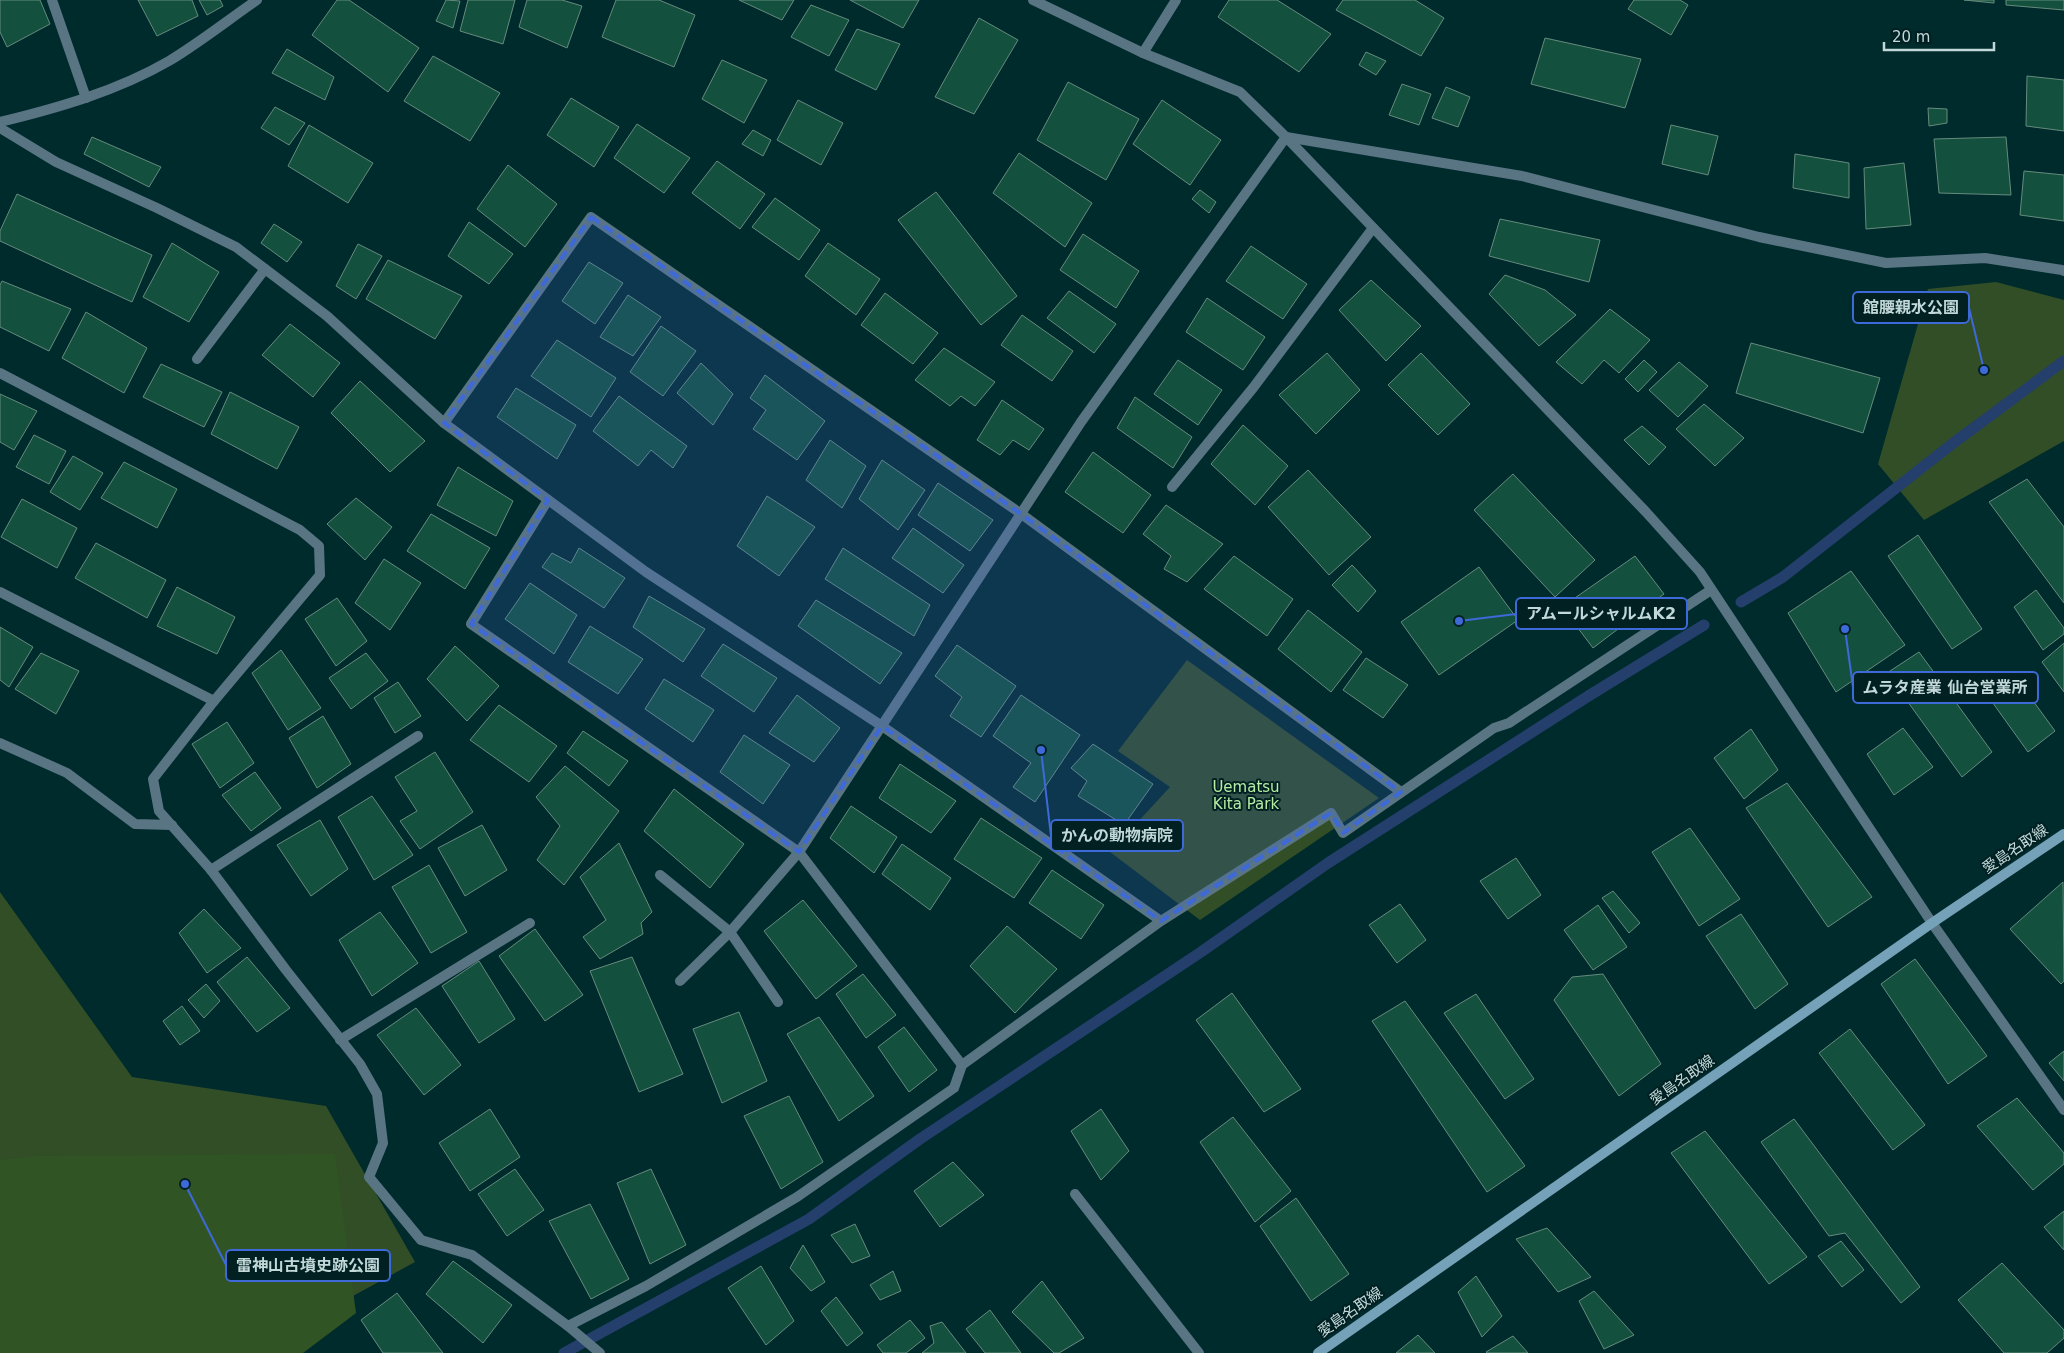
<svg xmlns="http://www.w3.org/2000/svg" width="2064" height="1353" font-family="'DejaVu Sans','Noto Sans JP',sans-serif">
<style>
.green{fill:#314e27}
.forest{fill:#315424}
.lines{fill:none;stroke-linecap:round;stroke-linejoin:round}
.stream{stroke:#253f6d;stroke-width:11}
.building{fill:#13503e;stroke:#668b7d}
.service{stroke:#597583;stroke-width:10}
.minor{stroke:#597583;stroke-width:10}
.secondary{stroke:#76a2b9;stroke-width:10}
.marked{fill:#3e69d8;fill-opacity:0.2;stroke:#3e69d8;stroke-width:4;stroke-dasharray:10 6;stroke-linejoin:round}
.labels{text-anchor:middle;stroke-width:4;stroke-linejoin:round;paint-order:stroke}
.park-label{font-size:15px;fill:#b6eea3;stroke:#002022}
.street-label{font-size:15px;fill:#c1d7d8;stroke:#002022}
.leader{fill:none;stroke:#3e69d8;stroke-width:2}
.callout-dot{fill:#3e69d8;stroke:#002022;stroke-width:2}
.callout{fill:#002022;stroke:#3e69d8;stroke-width:2}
.callout-label{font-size:16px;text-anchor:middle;font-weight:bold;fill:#c1d7d8}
</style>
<rect width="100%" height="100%" fill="#002b2d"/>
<g class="green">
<polygon points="1996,282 2064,300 2064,441 1924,520 1878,464 1928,289"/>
<polygon points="1187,660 1379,798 1200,920 1110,852 1170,787 1118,751"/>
<polygon points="0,892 132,1077 326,1106 415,1262 249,1353 0,1353"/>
</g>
<polygon class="forest" points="335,1154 356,1313 303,1353 0,1353 0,1160 39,1156"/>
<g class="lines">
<g class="stream">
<polyline points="1741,602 1783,577 1952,444 2064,361"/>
<polyline points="564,1353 809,1219 920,1139 1201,952 1328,863 1590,695 1704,625"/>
</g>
</g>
<g class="building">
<polygon points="0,0 40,0 50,24 7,47 0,32"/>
<polygon points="138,0 192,0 198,16 157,36"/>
<polygon points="199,0 220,0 223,6 207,15"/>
<polygon points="337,0 349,0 419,48 388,92 312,35"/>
<polygon points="446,0 460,1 453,28 436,21"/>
<polygon points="468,0 515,0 503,44 460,31"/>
<polygon points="527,0 562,0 582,6 567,48 519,27"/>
<polygon points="616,0 659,0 695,15 674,67 602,37"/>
<polygon points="739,0 794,0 782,20"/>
<polygon points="850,0 919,0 903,28"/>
<polygon points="1229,0 1277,0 1331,34 1299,72 1218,17"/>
<polygon points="1343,0 1415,0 1444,18 1421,56 1336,10"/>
<polygon points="1634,0 1680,0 1688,5 1671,35 1628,9"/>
<polygon points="1964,0 1994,0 1994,3"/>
<polygon points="2006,0 2064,0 2064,10 2006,5"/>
<polygon points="811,5 849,20 829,56 791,37"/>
<polygon points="979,18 1018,40 974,114 935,97"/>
<polygon points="857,29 900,44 876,90 835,70"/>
<polygon points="1545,38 1641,59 1625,108 1531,84"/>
<polygon points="287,49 334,77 325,100 272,73"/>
<polygon points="1366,52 1386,61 1376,75 1359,65"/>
<polygon points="433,56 500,93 470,141 404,101"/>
<polygon points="722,60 767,80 744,123 702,99"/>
<polygon points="2027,76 2064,80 2064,131 2026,126"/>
<polygon points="1068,82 1139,119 1106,180 1037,140"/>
<polygon points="1402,84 1431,94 1419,125 1389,115"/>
<polygon points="1446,87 1470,97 1458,127 1432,118"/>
<polygon points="571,98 619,127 594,167 547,135"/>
<polygon points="798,100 843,123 821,165 777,140"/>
<polygon points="1162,100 1221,140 1190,185 1133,144"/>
<polygon points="275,107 305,123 289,145 261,128"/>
<polygon points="1928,108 1947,109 1947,123 1929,126"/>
<polygon points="637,124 690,158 664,193 614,158"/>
<polygon points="309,125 373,163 348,203 288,166"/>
<polygon points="1671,125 1718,136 1708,175 1662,164"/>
<polygon points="753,130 771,140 763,156 742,144"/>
<polygon points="92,137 161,167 149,187 84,154"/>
<polygon points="2006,137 2011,195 1939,193 1934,139"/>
<polygon points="1019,153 1092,203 1065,247 993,193"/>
<polygon points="1795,154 1849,163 1849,198 1793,188"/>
<polygon points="717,161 765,194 740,229 692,193"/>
<polygon points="1904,163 1911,225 1866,229 1864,168"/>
<polygon points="508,165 557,204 525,247 477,209"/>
<polygon points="2024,171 2064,175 2064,221 2020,215"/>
<polygon points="1200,190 1216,202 1209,213 1192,199"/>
<polygon points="936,192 1017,296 981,325 898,220"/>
<polygon points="17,194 152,255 132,302 0,241 0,231"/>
<polygon points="775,198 820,230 799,260 752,227"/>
<polygon points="1500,219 1600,240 1589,282 1489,256"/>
<polygon points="469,222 513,254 489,284 448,256"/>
<polygon points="274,224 302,242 287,262 261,243"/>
<polygon points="1083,234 1139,271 1116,308 1060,270"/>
<polygon points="172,243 219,272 189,322 143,297"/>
<polygon points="828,243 880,279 856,315 805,276"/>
<polygon points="358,244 382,256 356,299 336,286"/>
<polygon points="1251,246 1307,284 1283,319 1226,281"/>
<polygon points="388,260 462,296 435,339 366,299"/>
<polygon points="589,262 623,283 595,324 562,301"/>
<polygon points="1505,275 1545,290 1576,315 1539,346 1489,294"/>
<polygon points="1371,280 1421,326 1386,361 1339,310"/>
<polygon points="2,281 71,309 49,351 0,327 0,285"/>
<polygon points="1069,291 1116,324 1094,353 1047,318"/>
<polygon points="885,293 938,333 913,364 861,325"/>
<polygon points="628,295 661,317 633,356 600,337"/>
<polygon points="1207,298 1265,337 1243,370 1186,332"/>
<polygon points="1610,309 1650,340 1619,373 1604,360 1582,384 1556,362"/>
<polygon points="86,312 147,348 124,393 62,358"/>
<polygon points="1022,315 1073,351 1052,381 1001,345"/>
<polygon points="290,324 340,363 313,397 262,355"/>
<polygon points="661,326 696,351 663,396 630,372"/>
<polygon points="557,340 616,378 591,417 531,376"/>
<polygon points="1751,343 1880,378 1863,433 1736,393"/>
<polygon points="944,348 995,382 975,406 961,396 950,406 915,380"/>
<polygon points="1327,353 1360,390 1316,434 1279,395"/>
<polygon points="1421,353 1470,404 1438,435 1388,385"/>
<polygon points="1178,360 1222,390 1198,425 1154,394"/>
<polygon points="1644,360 1657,372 1638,392 1625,379"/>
<polygon points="1679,362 1708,386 1678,417 1649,390"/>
<polygon points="701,363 733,394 713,425 677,393"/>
<polygon points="161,364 222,392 204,427 143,397"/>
<polygon points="765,375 825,421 797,460 753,429 766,410 750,398"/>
<polygon points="360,381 425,441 390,472 331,413"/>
<polygon points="516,388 576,425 557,459 497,417"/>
<polygon points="230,392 299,427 277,469 211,434"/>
<polygon points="0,394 37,411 14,450 0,442"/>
<polygon points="619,396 687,446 673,468 651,450 638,466 593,431"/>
<polygon points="1135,397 1192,437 1173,468 1117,428"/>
<polygon points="1002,400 1044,429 1029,450 1013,440 1000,455 977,440"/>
<polygon points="1704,404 1744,438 1715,466 1676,429"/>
<polygon points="1243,425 1288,466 1255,505 1211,464"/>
<polygon points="1642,426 1666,447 1649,465 1624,440"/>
<polygon points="34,435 66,451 49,484 16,467"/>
<polygon points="830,440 866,466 842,508 806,480"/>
<polygon points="1093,452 1151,495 1123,533 1065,492"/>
<polygon points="73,456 103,473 80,510 50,492"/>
<polygon points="882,460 925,490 898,530 859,499"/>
<polygon points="124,462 177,489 157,528 101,498"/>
<polygon points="458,467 513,501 496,536 437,505"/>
<polygon points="1308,470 1371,537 1329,575 1268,507"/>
<polygon points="1513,474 1595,560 1555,597 1474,510"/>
<polygon points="2027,479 2064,527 2064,603 1989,502"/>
<polygon points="938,483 993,520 970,551 918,515"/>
<polygon points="767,496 815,527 779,576 737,546"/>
<polygon points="356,498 392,527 365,560 327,524"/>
<polygon points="22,499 77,528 57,568 1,537"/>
<polygon points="1166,505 1223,544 1187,582 1164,569 1171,556 1143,534"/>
<polygon points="431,514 490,548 465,589 407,551"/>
<polygon points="913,528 964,565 943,593 892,558"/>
<polygon points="1918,535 1982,629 1952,649 1888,556"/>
<polygon points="96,543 166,580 147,618 75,578"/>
<polygon points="579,548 625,578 604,608 542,567 552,553 571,563"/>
<polygon points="843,548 930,605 914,636 825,579"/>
<polygon points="1234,556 1293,599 1267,636 1204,589"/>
<polygon points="1635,556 1664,594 1593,648 1562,607"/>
<polygon points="384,559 421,583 390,630 355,603"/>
<polygon points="1352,565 1376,591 1358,612 1332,585"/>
<polygon points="1479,567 1518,620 1439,675 1401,622"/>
<polygon points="1851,571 1905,645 1836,692 1788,613"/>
<polygon points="530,583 577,615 554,654 505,619"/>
<polygon points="177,587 235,617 217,654 157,626"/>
<polygon points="2036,590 2064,628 2064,634 2043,650 2014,607"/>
<polygon points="649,596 705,629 683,662 633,627"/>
<polygon points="337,598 367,641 336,666 305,619"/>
<polygon points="816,600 902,653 880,684 798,626"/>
<polygon points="1308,610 1362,652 1331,692 1278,649"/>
<polygon points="590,626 643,659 618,694 568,662"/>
<polygon points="0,627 33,647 9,687 0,680"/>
<polygon points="2064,643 2064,692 2042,662"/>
<polygon points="723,644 777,678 754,712 701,676"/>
<polygon points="957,645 1016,686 981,737 950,716 962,697 935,676"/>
<polygon points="455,646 499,686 467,721 427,679"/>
<polygon points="281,650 321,708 288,730 252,673"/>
<polygon points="1919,652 1992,752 1962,777 1887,673"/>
<polygon points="41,653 79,671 56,714 15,689"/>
<polygon points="366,653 388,681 351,709 329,678"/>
<polygon points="1366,658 1408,685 1383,718 1343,690"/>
<polygon points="2012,672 2055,731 2028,752 1985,692"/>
<polygon points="664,679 714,710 693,742 645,709"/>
<polygon points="398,682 421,716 395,733 374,698"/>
<polygon points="797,695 840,728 814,762 769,733"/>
<polygon points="1021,695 1080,735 1035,802 1013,787 1031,763 993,736"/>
<polygon points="499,705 557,746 529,782 470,740"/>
<polygon points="323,716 351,764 317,788 289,738"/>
<polygon points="227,722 254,763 220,788 192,744"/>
<polygon points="1903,728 1933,767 1894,795 1867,754"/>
<polygon points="1751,729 1778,770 1744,799 1714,758"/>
<polygon points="583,731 628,761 609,786 567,753"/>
<polygon points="744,735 790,765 763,804 720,772"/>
<polygon points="1093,744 1153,784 1124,825 1078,796 1087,781 1071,768"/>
<polygon points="435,752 473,812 420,849 400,821 417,811 395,777"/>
<polygon points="900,764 956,801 931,833 879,798"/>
<polygon points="565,766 619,811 564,885 537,860 560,826 536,797"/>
<polygon points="255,772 281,808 251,831 222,795"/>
<polygon points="1787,783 1872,897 1828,927 1746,808"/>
<polygon points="674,789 744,844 710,888 644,831"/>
<polygon points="372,796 413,855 374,880 338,817"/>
<polygon points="851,806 897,837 874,873 830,838"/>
<polygon points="981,818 1042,858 1014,898 954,859"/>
<polygon points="320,820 348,869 311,896 277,845"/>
<polygon points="482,825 507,870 465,896 438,848"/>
<polygon points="1690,828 1740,899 1699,926 1652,852"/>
<polygon points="619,843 652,912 641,923 643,934 600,959 583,937 606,920 580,877"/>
<polygon points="902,844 951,878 930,910 882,874"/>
<polygon points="1516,858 1541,895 1508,919 1480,881"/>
<polygon points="429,865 467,932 431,953 392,887"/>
<polygon points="1052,870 1104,905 1081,939 1029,903"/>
<polygon points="2063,882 2064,981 2061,984 2010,929"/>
<polygon points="1613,891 1640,923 1629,933 1602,898"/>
<polygon points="803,900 857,966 816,999 764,931"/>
<polygon points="1400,904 1426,940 1397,963 1369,925"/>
<polygon points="1598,905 1627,947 1593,970 1564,930"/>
<polygon points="204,909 241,948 207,973 179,933"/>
<polygon points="380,912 418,963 372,996 339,940"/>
<polygon points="1741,914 1788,984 1755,1009 1706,936"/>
<polygon points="1007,926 1057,969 1015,1013 970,966"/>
<polygon points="535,929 583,995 545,1021 499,956"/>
<polygon points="247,957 290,1008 257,1032 217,982"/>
<polygon points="632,957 683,1074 639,1092 590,971"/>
<polygon points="1915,959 1987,1056 1948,1084 1881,984"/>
<polygon points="479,961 515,1019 479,1043 442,986"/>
<polygon points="863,974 896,1015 866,1038 836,994"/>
<polygon points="1603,974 1661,1064 1619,1096 1554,1000 1572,977"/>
<polygon points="206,984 220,1001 204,1018 188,1000"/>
<polygon points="1232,993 1301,1089 1264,1112 1196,1020"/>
<polygon points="1476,994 1534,1079 1505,1099 1444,1013"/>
<polygon points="1405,1001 1525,1166 1487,1192 1372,1021"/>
<polygon points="182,1006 200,1031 180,1045 163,1021"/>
<polygon points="416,1008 461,1065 424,1095 377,1035"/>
<polygon points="739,1012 767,1081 722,1103 693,1029"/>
<polygon points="819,1017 874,1096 839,1121 787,1034"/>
<polygon points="904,1027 937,1070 909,1092 878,1047"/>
<polygon points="1850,1029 1925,1125 1893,1150 1819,1053"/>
<polygon points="2064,1051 2064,1081 2049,1063"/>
<polygon points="789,1096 823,1162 781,1189 744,1116"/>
<polygon points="2017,1098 2064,1153 2064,1164 2033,1190 1977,1126"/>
<polygon points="490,1109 520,1157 470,1191 439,1143"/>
<polygon points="1101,1109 1129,1151 1101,1180 1071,1131"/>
<polygon points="1233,1117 1291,1191 1255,1222 1200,1142"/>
<polygon points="1794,1119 1920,1287 1901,1303 1845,1233 1829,1236 1761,1142"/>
<polygon points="1705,1131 1807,1257 1769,1284 1671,1153"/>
<polygon points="953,1162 984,1195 940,1227 914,1191"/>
<polygon points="515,1169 544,1210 507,1236 478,1194"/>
<polygon points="651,1169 686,1245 650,1264 617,1183"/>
<polygon points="1296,1198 1349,1274 1311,1301 1260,1226"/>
<polygon points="590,1204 629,1279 591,1299 549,1221"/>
<polygon points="2064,1211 2064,1250 2044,1227"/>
<polygon points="855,1224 870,1256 852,1263 831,1235"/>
<polygon points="1547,1228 1591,1277 1558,1292 1516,1239"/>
<polygon points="1841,1241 1864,1270 1842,1287 1818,1256"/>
<polygon points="803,1245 825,1282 811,1291 790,1268"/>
<polygon points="453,1261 512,1305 483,1343 426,1294"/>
<polygon points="2002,1263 2064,1330 2064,1338 2047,1353 2004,1353 1958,1300"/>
<polygon points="761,1266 794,1321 766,1345 728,1288"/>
<polygon points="893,1271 901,1291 880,1300 870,1285"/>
<polygon points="1476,1276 1502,1316 1482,1337 1458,1292"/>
<polygon points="1042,1281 1084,1338 1059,1353 1054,1353 1012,1312"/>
<polygon points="1594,1291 1634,1335 1604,1349 1579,1301"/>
<polygon points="397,1293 443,1353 383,1353 361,1320"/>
<polygon points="836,1297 863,1333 847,1346 821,1311"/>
<polygon points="990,1310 1021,1353 985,1353 966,1329"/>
<polygon points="910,1320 925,1338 906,1353 883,1353 877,1345"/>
<polygon points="942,1322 966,1353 922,1353 934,1343 930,1326"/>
<polygon points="1418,1335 1435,1353 1396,1353"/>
<polygon points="1513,1336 1528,1353 1487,1353 1486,1352"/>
</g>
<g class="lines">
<g class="service">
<polyline points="197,359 265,269"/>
<polyline points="1172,487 1253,388 1373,228"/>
<polyline points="0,743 67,773 135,824 172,825"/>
<polyline points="660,875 730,932 680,981"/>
<polyline points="778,1002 730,932 799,852"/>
</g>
<g class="minor">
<polyline points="52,0 86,98"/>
<polyline points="1033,0 1143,53 1240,92 1286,137 1646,512 1700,572 1932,923 2064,1110"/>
<polyline points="1143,53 1176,0"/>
<path d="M 0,122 C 58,108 117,91 169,61 C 199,43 228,20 257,0"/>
<polyline points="0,128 56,162 157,208 236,247 327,316 444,423 646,572 882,726 1161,921"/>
<polyline points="0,373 300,530 319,546 320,575 214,701 153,779 159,811 211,870 286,970 360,1064 377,1094 383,1143 369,1177 421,1240 472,1255 568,1326 600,1353"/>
<polyline points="444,423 591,217 1020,513 1401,792"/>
<polyline points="548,500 471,624 799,852 962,1065 1161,921 1331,813 1343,833 1494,728 1509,723 1711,590"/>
<polyline points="0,592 214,701"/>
<polyline points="799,852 1081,422 1286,137 1522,176 1759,237 1886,263 1985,258 2062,270 2064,271"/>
<polyline points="211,870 418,736"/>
<polyline points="340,1040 530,923"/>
<polyline points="1075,1194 1199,1353"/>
<polyline points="568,1326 646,1286 797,1197 954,1088 962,1065"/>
</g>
<polyline class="secondary" points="1318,1353 1932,923 2064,834"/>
</g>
<path class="marked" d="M 591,217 L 1020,513 L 1401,792 L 1343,833 L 1331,813 L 1161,921 L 882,726 L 799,852 L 471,624 L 548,500 L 444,423 Z"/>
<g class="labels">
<g class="park-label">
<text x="1246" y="792">Uematsu<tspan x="1246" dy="17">Kita Park</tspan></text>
</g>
<g class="street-label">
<text transform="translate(2015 849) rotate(-34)" y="5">愛島名取線</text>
<text transform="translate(1682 1080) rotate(-35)" y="5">愛島名取線</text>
<text transform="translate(1350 1312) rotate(-35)" y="5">愛島名取線</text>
</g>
</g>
<path class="leader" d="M1984 370L1969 308M1459 621L1516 614M1845 629L1853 687M1041 750L1051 836M185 1184L226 1265"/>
<g class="callout-dot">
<circle cx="1984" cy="370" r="5"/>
<circle cx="1459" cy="621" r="5"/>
<circle cx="1845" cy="629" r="5"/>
<circle cx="1041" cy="750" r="5"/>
<circle cx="185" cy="1184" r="5"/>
</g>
<g class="callout">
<rect x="1853" y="292" width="116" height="31" rx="5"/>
<rect x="1516" y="598" width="171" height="31" rx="5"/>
<rect x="1853" y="672" width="185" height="31" rx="5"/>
<rect x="1051" y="820" width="132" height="31" rx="5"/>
<rect x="226" y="1250" width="164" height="31" rx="5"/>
</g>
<g class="callout-label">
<text x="1911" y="313">館腰親水公園</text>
<text x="1601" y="619">アムールシャルムK2</text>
<text x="1945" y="693">ムラタ産業 仙台営業所</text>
<text x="1117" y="841">かんの動物病院</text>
<text x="308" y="1271">雷神山古墳史跡公園</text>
</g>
<path d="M1884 42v8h110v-8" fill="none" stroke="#c1d7d8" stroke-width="2.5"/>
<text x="1892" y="42" font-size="15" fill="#c1d7d8" stroke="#002022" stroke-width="4" paint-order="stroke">20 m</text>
</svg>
